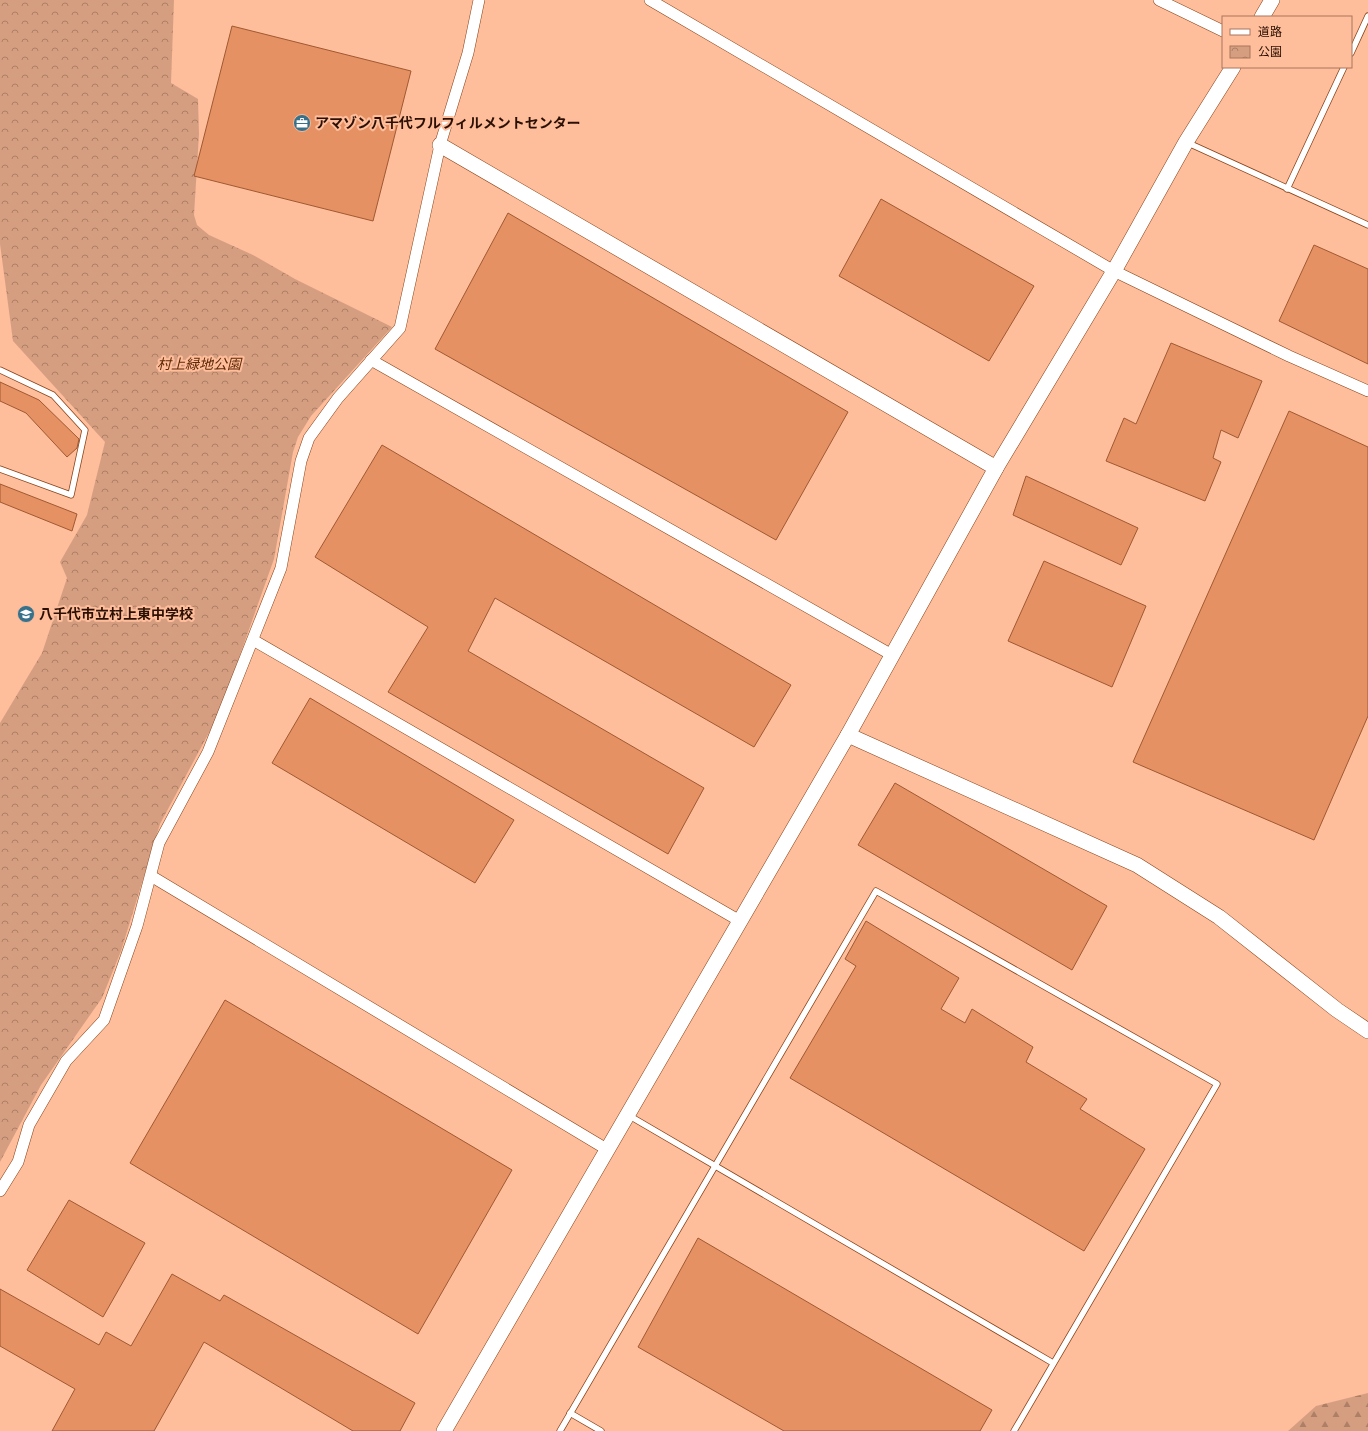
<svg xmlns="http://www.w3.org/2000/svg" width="1368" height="1431" font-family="Literata,'Noto Sans JP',serif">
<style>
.forest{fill:url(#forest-firs)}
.park{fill:url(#park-crowns)}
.building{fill:#e59164;stroke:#a05930}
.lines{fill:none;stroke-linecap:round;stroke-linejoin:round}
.lane-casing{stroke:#884217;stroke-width:7}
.street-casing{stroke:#884217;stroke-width:12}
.secondary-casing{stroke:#884217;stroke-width:16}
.lane{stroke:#fff;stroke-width:5.5}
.street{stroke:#fff;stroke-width:11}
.secondary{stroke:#fff;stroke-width:15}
.labels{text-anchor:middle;stroke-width:4;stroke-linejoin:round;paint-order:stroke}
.poi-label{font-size:14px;font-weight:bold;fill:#2b0f01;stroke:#febd9b;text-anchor:start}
.park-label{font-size:14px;font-style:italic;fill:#5e2906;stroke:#febd9b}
</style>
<defs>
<pattern id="forest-firs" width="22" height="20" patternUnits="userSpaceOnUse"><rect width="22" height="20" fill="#d69e81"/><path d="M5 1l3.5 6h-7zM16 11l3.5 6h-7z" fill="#ae7f67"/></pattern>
<pattern id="park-crowns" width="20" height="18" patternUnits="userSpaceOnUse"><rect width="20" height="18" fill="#d69e81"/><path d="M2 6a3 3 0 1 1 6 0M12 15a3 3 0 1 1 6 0" fill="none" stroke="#ae7f67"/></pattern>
</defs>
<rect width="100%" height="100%" fill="#febd9b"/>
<polygon class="forest" points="1368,1393 1368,1431 1288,1431 1316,1406"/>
<polygon class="park" points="0,0 174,0 171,83 198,99 199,134 194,215 197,225 209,235 253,255 295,279 392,327 311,416 298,437 293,452 274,559 219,714 160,824 121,951 102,998 41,1085 0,1162 0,723 42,653 67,578 60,562 87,515 105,442 13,341 0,244"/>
<g class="building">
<polygon points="232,26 411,71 373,221 194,176"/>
<polygon points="881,199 1034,286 989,361 839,276"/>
<polygon points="508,213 848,412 776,540 435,349"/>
<polygon points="1314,245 1368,269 1368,364 1279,321"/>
<polygon points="1171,343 1262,381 1238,438 1221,430 1213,458 1221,462 1205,501 1106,461 1124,418 1136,424"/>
<polygon points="0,382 39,400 79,439 77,448 67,457 26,413 0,401"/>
<polygon points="1289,411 1368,447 1368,716 1314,840 1133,762"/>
<polygon points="382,445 791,685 754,747 495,598 468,651 704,788 668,854 388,692 428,627 315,557"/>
<polygon points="1026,476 1138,528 1121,565 1013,515"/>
<polygon points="0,484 77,514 72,531 0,502"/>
<polygon points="1044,561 1146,606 1112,687 1008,641"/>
<polygon points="310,698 514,820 475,883 272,763"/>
<polygon points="895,783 1107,906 1072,970 858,845"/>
<polygon points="866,921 959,978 941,1009 965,1023 972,1009 1033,1047 1026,1062 1087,1099 1080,1109 1145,1149 1084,1251 790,1078 856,966 845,959"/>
<polygon points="225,1000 512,1170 418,1334 130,1163"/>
<polygon points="69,1200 145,1243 103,1317 27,1270"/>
<polygon points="698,1238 992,1410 980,1431 784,1431 638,1347"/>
<polygon points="172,1274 220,1301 224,1295 415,1403 400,1431 353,1431 204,1342 154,1431 52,1431 75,1389 0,1346 0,1289 99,1345 106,1332 131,1346"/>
</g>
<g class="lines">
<g class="lane-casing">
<g id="lane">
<polyline points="1351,53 1368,16"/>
<polyline points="1186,142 1368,225"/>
<polyline points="1287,189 1344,67"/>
<polyline points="0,370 53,395 85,430 71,495 0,469"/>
<polyline points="628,1115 1053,1363"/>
<polyline points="570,1413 601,1431"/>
<polyline points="560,1431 876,891 1217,1084 1014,1431"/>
</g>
</g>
<g class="street-casing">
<g id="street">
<polyline points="650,0 1114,271 1289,356 1368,391"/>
<polyline points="1159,0 1223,31"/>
<polyline points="371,360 892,655"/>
<polyline points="253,640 740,921"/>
<polyline points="151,876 608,1150"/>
<polyline points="0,1191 18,1162 29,1125 66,1061 104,1020 137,926 159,843 208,752 281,568 301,461 309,438 338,398 400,328 440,145 468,53 479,0"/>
</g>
</g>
<g class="secondary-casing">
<g id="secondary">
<polyline points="1262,17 1272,0"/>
<polyline points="440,145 996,468"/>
<polyline points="848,735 1137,865 1219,917 1337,1010 1368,1031"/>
<polyline points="444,1431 848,735 996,468 1114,271 1186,142 1233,67"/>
</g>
</g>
<use href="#lane" class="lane"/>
<use href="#street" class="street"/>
<use href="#secondary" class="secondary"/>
</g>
<defs>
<g id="office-disc" transform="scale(0.9)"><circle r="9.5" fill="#37718a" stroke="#febd9b"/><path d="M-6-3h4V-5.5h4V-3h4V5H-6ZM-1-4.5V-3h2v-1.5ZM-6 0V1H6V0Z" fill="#fff"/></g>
<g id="school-disc" transform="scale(0.9)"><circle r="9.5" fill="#37718a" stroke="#febd9b"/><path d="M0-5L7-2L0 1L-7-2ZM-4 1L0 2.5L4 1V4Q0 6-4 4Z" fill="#fff"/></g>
</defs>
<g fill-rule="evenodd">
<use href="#office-disc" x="302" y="123"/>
<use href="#school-disc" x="26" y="614"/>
</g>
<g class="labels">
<g class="poi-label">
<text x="315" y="128">アマゾン八千代フルフィルメントセンター</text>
<text x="39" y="619">八千代市立村上東中学校</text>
</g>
<g class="park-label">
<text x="199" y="369">村上緑地公園</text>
</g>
</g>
<rect x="1222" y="16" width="130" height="52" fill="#febd9b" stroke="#aa775d"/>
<rect x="1230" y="29" width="20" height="6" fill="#ffffff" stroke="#aa775d"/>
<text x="1258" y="36" font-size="12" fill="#2b0f01">道路</text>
<rect x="1230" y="46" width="20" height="12" fill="url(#park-crowns)" stroke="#aa775d"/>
<text x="1258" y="56" font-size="12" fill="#2b0f01">公園</text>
</svg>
